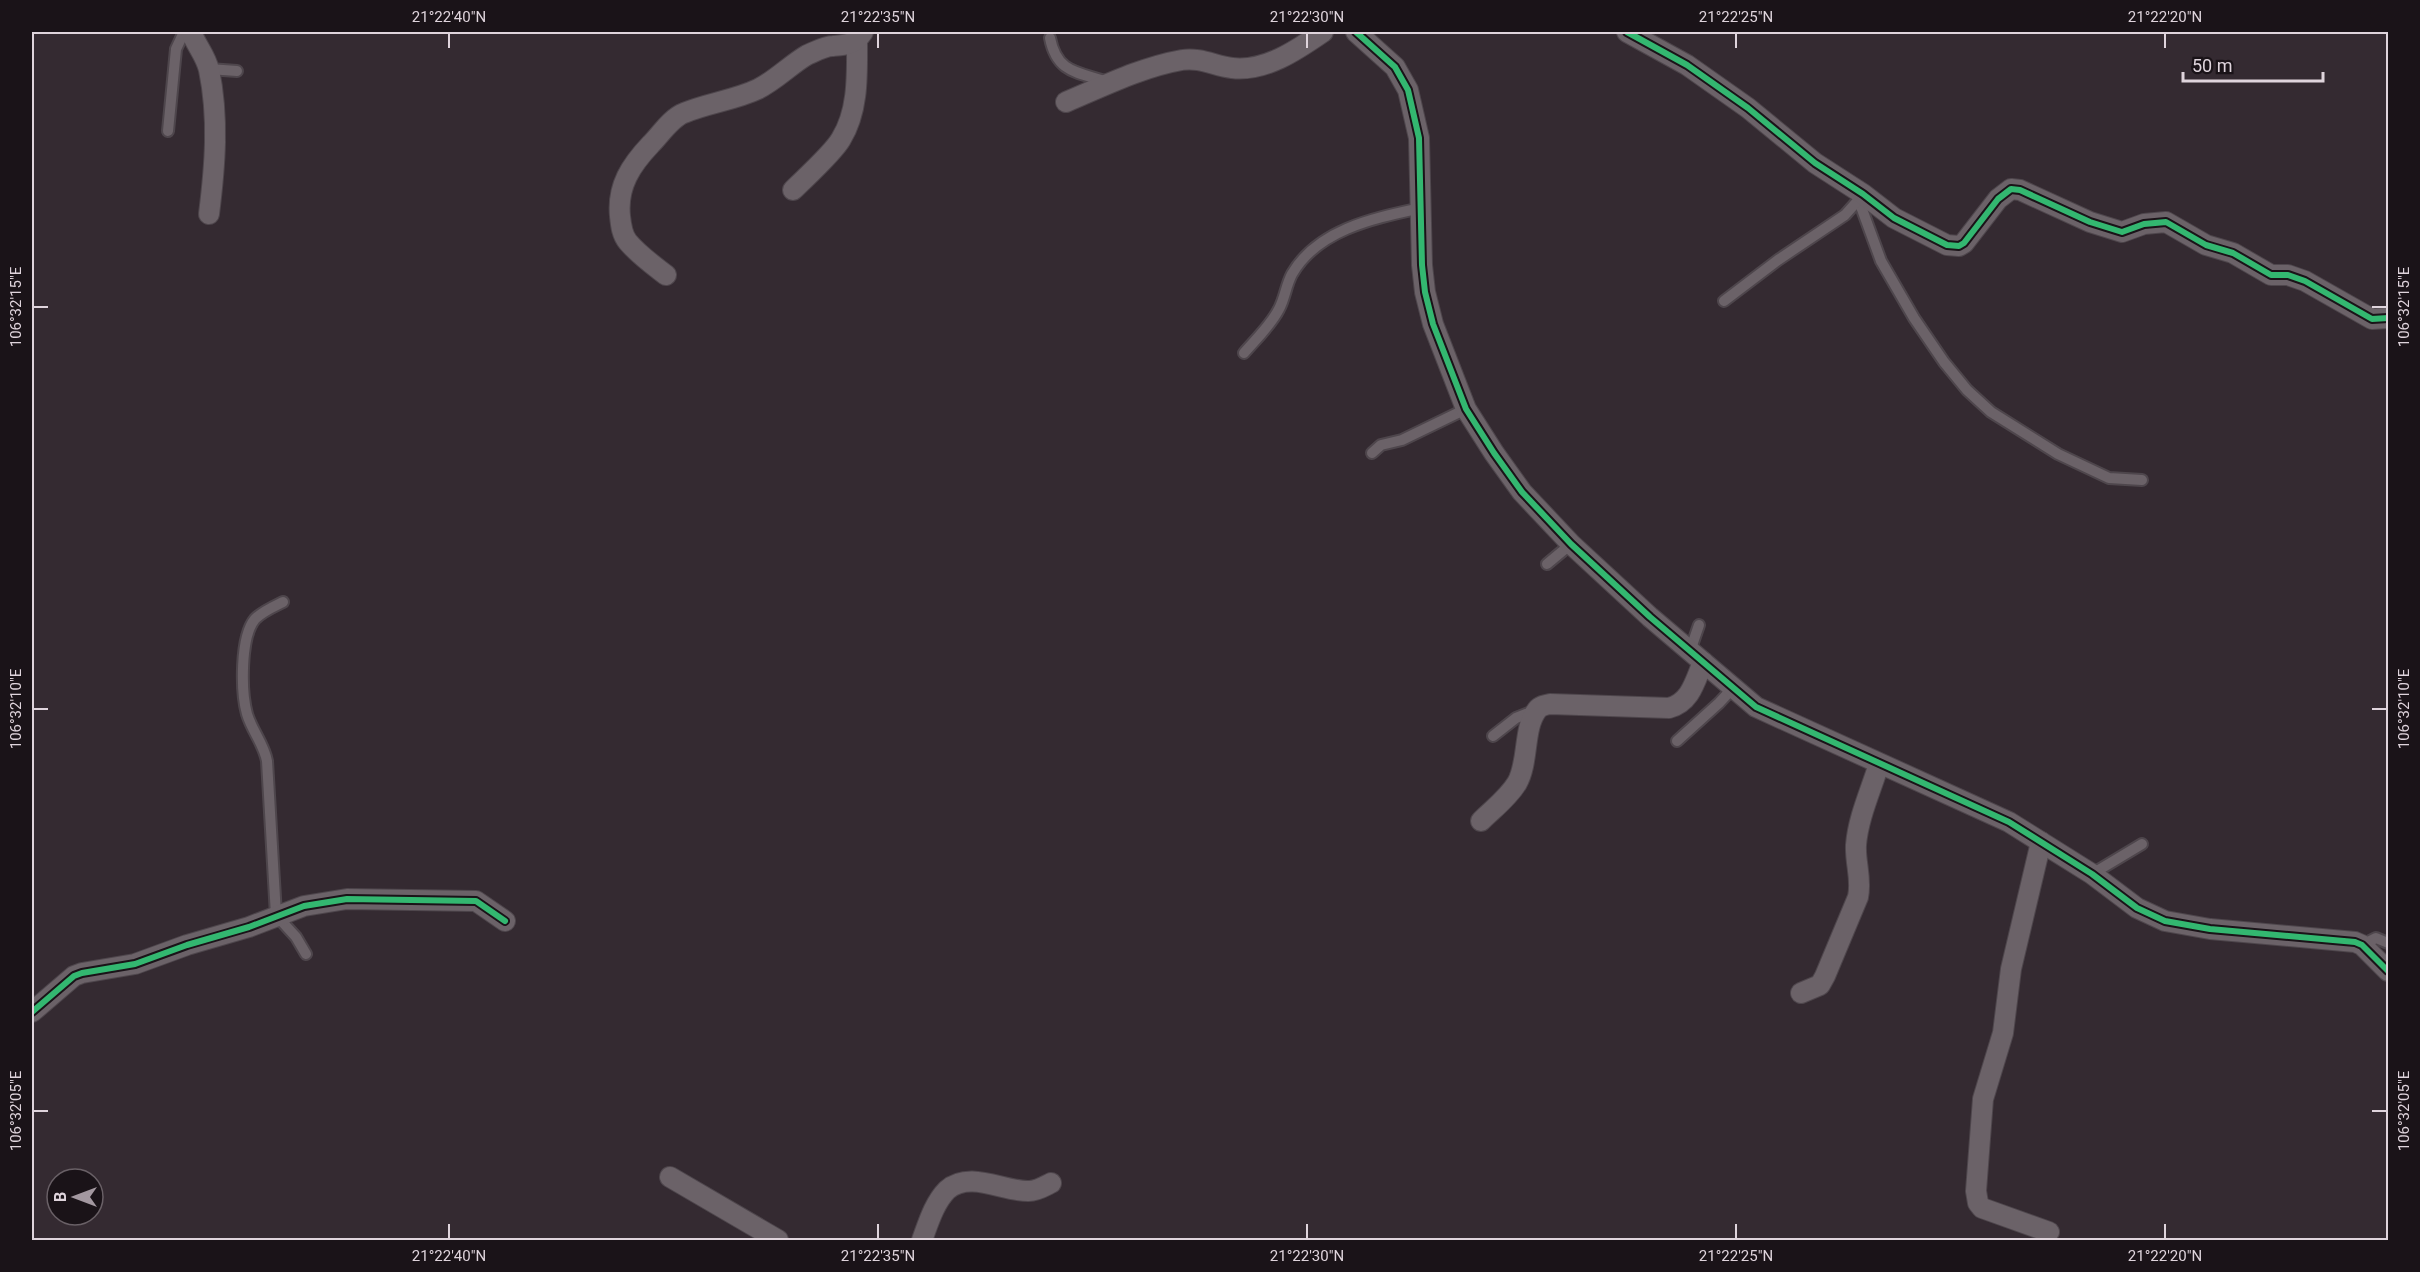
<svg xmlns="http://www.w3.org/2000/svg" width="2420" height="1272" font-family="Roboto,sans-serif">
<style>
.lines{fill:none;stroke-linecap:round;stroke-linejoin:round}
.service-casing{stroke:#4e464c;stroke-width:14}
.minor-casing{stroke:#4e464c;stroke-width:22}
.service{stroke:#6b6268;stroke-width:10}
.minor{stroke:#6b6268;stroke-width:20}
.cycleway-casing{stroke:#1a1318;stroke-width:10}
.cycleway{stroke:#33b770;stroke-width:6}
.ticks{fill:none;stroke:#dfd4dc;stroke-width:2}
.neatline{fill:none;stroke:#dfd4dc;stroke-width:2}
.ticks-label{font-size:15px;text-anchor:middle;fill:#dfd4dc}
</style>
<rect width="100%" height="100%" fill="#342a31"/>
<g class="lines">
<g class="service-casing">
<g id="service">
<path d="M 1050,38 C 1057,74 1079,72 1108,82"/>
<polyline points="209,69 237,71"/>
<polyline points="168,131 176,49 184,32"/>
<polyline points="1859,201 1881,261 1914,318 1944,362 1967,390 1991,412 2058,454 2109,478 2142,480"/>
<polyline points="1724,301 1778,260 1845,215 1862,196"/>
<path d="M 1244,353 C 1256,339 1271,325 1279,309 C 1285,298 1286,285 1292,274 C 1318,229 1375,218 1421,208"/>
<polyline points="1372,453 1381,445 1402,440 1466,409"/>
<polyline points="1547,564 1571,544"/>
<path d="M 283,602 C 273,607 263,611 255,619 C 240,637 241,692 247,714 C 252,731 264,744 267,761 L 276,915 L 296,937 L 306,954"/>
<polyline points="1690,651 1699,625"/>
<polyline points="1493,736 1516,718 1536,710"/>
<polyline points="1677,741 1719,703 1732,689"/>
<polyline points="2092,874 2142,844"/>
<polyline points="2362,945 2376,938 2388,943"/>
</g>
</g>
<g class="minor-casing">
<g id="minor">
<path d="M 191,32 C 196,45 206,56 209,70 C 219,118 215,166 209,214"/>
<polyline points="1356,32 1395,67 1408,90 1419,138 1422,265 1425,292 1433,324 1466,409 1494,453 1522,492 1571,544 1650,617 1756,707 2009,822 2092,874 2137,908 2165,921 2210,929 2355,942 2362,945 2388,971"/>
<polyline points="1627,32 1687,65 1748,108 1815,163 1863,194 1894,218 1947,245 1959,246 1964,243 1998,199 2011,189 2020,190 2090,222 2122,232 2144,224 2166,222 2206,245 2233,253 2271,275 2288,275 2305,281 2372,319 2388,318"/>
<path d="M 1066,102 C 1104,86 1142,67 1182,60 C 1200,57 1215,66 1232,68 C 1265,72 1297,50 1323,32"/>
<path d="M 793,190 C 806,177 833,153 841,139 C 859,110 857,73 857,40"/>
<path d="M 666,275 C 653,265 639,255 628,242 C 622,235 621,226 620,216 C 617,186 631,165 651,144 C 661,134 671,118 684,113 C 708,103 735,100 758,89 C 776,80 790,65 807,55 C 814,52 825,46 833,46 C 847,45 854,45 863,32"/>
<path d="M 1481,821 C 1493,809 1508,798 1517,783 C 1529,762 1523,728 1537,710 C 1540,706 1545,705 1550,704 L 1669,708 C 1691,702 1695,681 1703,662"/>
<polyline points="2041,842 2011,969 2003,1033 1983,1099 1976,1191 1978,1203 1982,1208 2049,1232"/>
<path d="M 1801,993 L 1820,985 L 1825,976 L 1858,897 C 1862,879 1855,863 1856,845 C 1858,818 1871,790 1879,764"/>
<polyline points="32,1012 74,976 82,973 135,964 187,945 249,927 304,906 347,899 476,901 505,921"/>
<polyline points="670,1177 778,1240"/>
<path d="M 922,1240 C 928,1224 934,1203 947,1190 C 970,1170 1004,1192 1029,1191 C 1037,1191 1045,1186 1051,1183"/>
</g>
</g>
<use href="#service" class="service"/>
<use href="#minor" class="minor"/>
<g class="cycleway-casing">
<g id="cycleway">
<polyline points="1356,32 1395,67 1408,90 1419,138 1422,265 1425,292 1433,324 1466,409 1494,453 1522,492 1571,544 1650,617 1756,707 2009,822 2092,874 2137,908 2165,921 2210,929 2355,942 2362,945 2388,971"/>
<polyline points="1627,32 1687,65 1748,108 1815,163 1863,194 1894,218 1947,245 1959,246 1964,243 1998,199 2011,189 2020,190 2090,222 2122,232 2144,224 2166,222 2206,245 2233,253 2271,275 2288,275 2305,281 2372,319 2388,318"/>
<polyline points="32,1012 74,976 82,973 135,964 187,945 249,927 304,906 347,899 476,901 505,921"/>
</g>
</g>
<use href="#cycleway" class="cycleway"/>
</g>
<path class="ticks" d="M 449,33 L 449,48M 878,33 L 878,48M 1307,33 L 1307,48M 1736,33 L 1736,48M 2165,33 L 2165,48M 33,307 L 48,307M 2372,307 L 2387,307M 33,709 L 48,709M 2372,709 L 2387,709M 33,1111 L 48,1111M 2372,1111 L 2387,1111M 449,1224 L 449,1239M 878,1224 L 878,1239M 1307,1224 L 1307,1239M 1736,1224 L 1736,1239M 2165,1224 L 2165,1239"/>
<rect width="2420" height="1272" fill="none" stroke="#1a1318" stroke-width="66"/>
<g transform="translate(75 1197) rotate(270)"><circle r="28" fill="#1a1318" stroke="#696066" stroke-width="1.5"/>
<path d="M0-4.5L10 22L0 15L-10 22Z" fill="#a398a0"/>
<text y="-9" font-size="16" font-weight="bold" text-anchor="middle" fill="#dfd4dc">B</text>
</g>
<path d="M2183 72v9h140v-9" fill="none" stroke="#dfd4dc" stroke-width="3"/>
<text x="2192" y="72" font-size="18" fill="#dfd4dc" stroke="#1a1318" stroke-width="4.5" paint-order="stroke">50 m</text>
<rect x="33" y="33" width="2354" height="1206" class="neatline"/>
<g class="ticks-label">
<text x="449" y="22">21°22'40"N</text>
<text x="878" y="22">21°22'35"N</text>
<text x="1307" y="22">21°22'30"N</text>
<text x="1736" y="22">21°22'25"N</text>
<text x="2165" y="22">21°22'20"N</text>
<text transform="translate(2404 307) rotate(-90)" y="5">106°32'15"E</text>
<text transform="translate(16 307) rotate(-90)" y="5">106°32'15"E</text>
<text transform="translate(2404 709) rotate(-90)" y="5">106°32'10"E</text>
<text transform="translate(16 709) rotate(-90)" y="5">106°32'10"E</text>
<text transform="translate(2404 1111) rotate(-90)" y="5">106°32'05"E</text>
<text transform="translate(16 1111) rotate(-90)" y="5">106°32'05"E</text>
<text x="449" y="1261">21°22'40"N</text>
<text x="878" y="1261">21°22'35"N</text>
<text x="1307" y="1261">21°22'30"N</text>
<text x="1736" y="1261">21°22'25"N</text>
<text x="2165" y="1261">21°22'20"N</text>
</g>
</svg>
